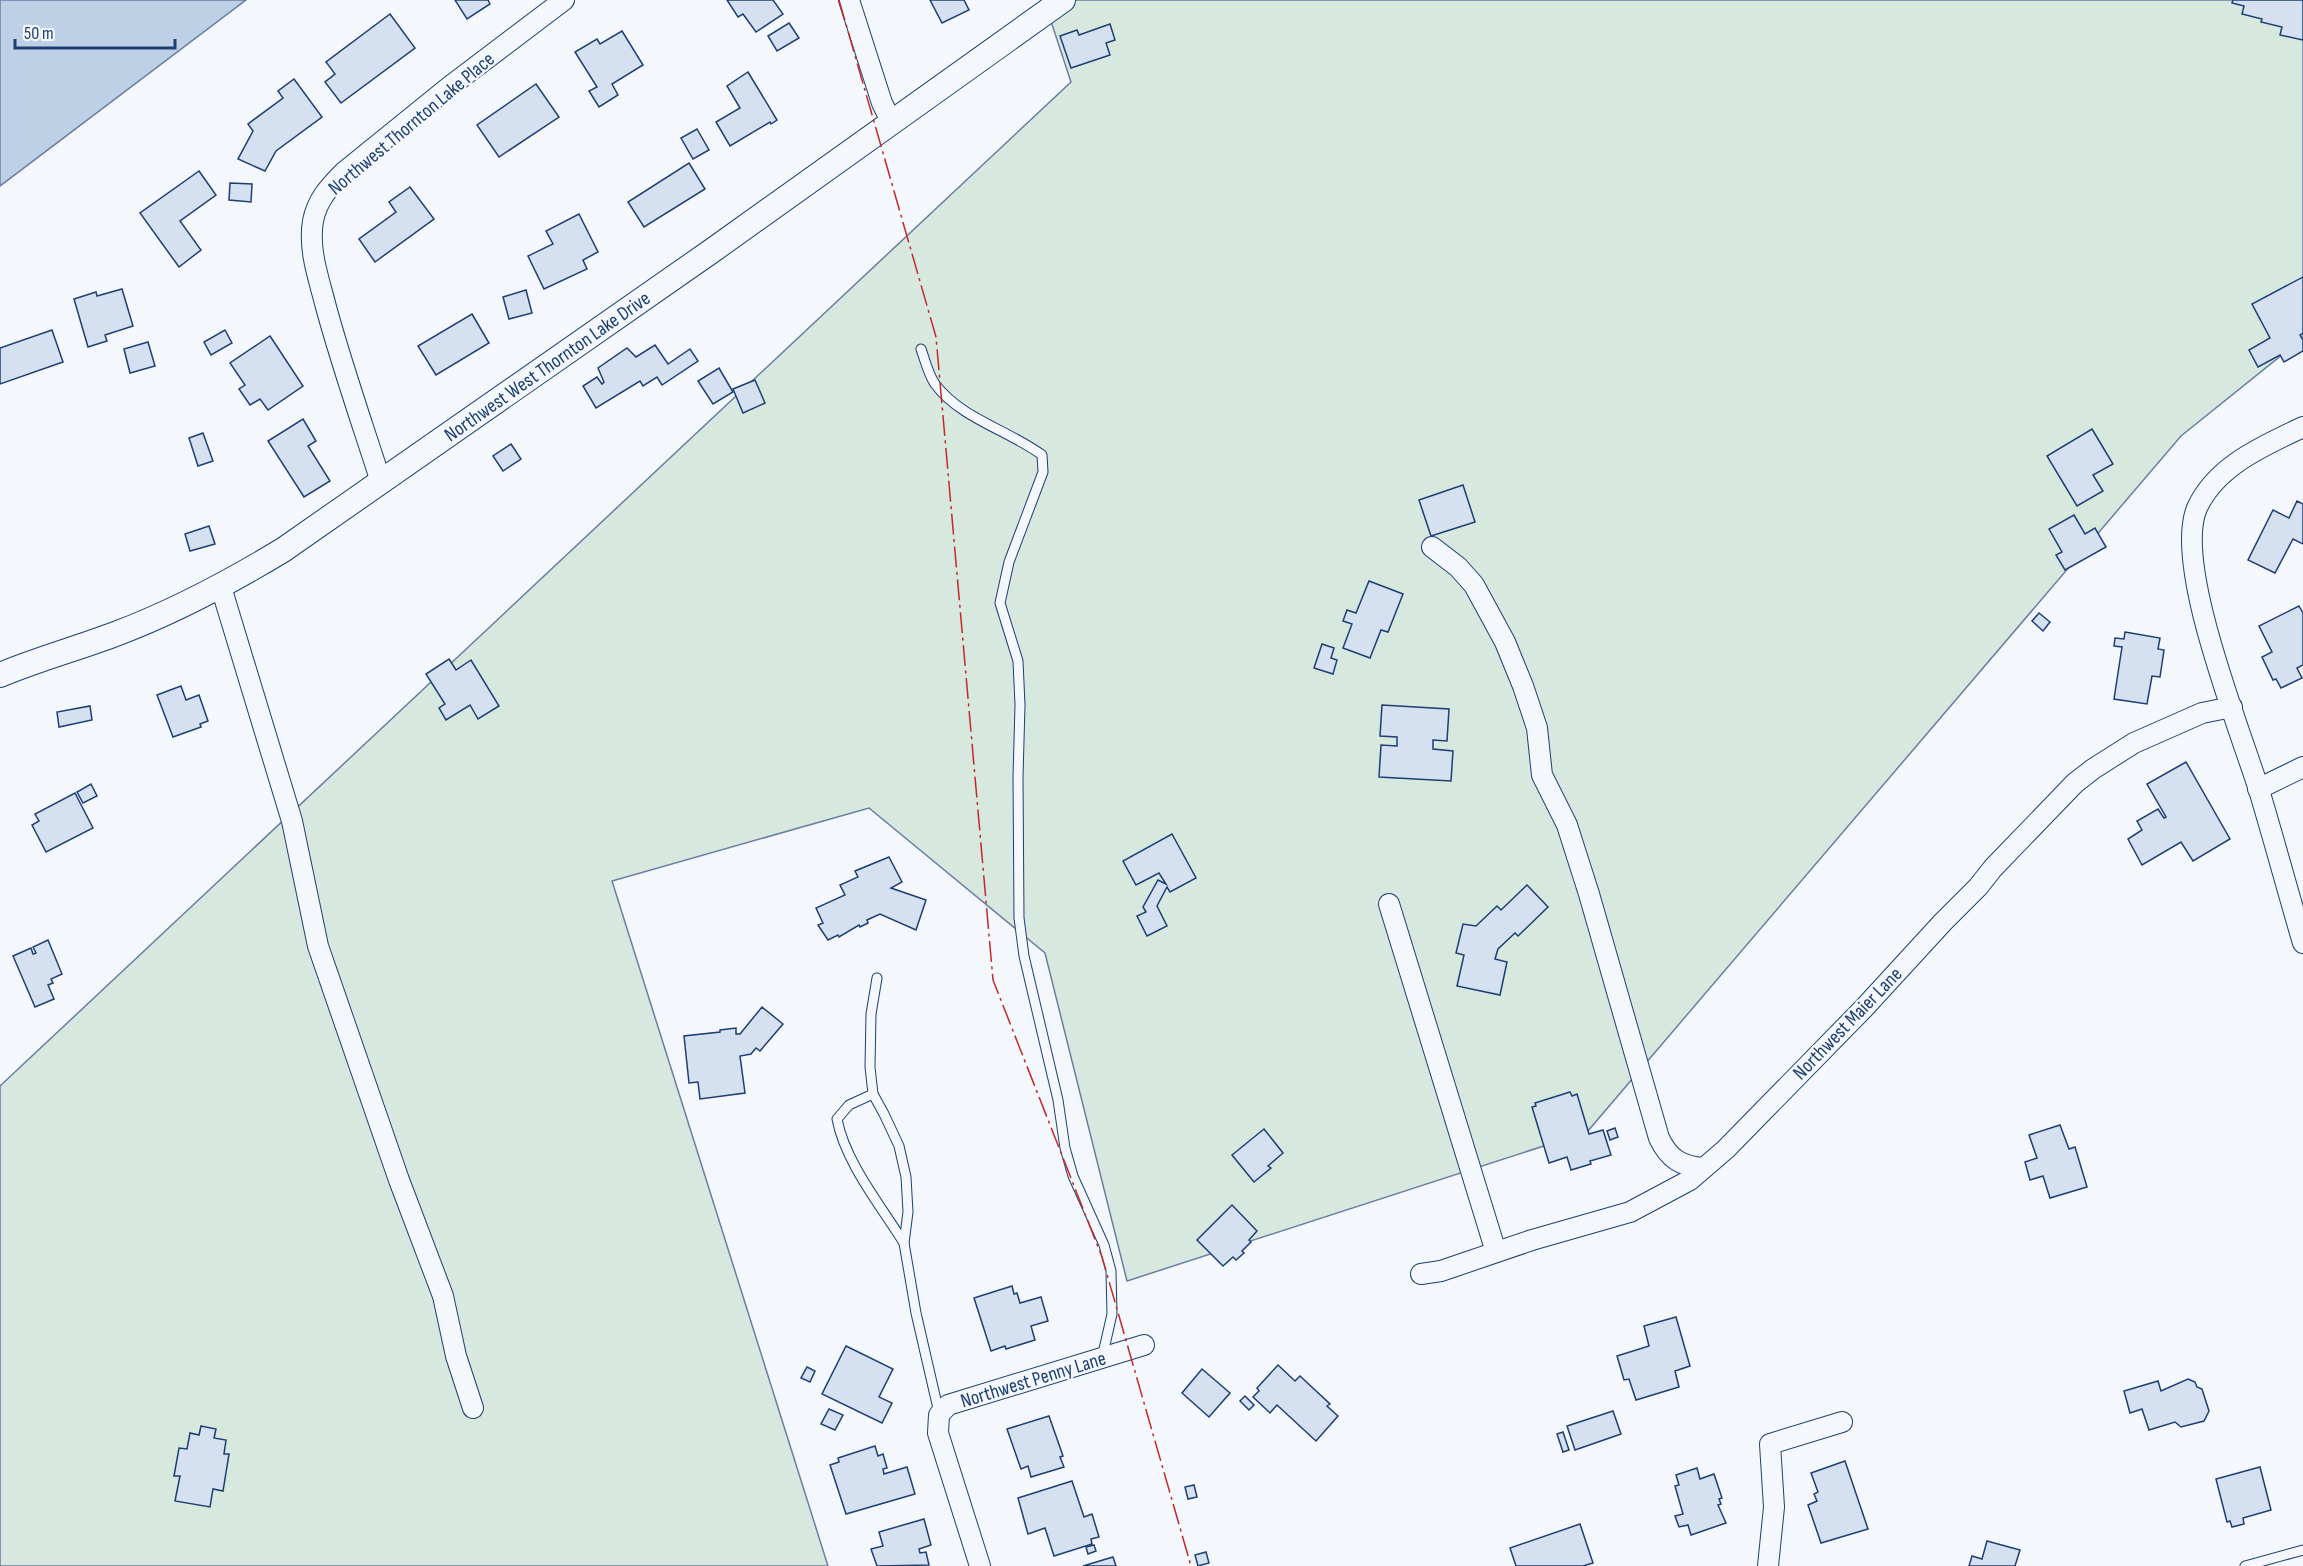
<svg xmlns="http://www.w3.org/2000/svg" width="2303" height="1566" font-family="'Sofia Sans Condensed',sans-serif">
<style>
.green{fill:#d7e8df;stroke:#687fa3;stroke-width:1.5}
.water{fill:#bed0e5;stroke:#687fa3;stroke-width:1.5}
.building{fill:#d5e0f0;stroke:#1d3f73;stroke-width:1.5}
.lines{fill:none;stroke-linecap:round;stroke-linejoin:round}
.service-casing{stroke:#1d3f73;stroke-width:11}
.minor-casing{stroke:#1d3f73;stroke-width:22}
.tertiary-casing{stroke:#1d3f73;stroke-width:26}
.service{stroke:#f4f7fb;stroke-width:9}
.minor{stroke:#f4f7fb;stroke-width:20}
.tertiary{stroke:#f4f7fb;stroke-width:24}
.power{stroke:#c62828;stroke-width:1.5;stroke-dasharray:21 4.5 3 4.5;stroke-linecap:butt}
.labels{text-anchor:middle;stroke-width:4.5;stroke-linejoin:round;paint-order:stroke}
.street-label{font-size:20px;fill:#1d3f73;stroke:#f4f7fb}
</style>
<rect width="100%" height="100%" fill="#f4f7fb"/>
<polygon class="green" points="1044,0 2244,0 2303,31 2303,338 2181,436 1587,1132 1127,1281 1045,953 869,808 612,881 828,1566 0,1566 0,1086 1071,82"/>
<polygon class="water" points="0,0 246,0 0,186"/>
<g class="building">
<polygon points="455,0 488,0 490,4 467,19"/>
<polygon points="727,0 773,0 783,14 756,32 743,14 738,17"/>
<polygon points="930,0 964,0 969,10 942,23"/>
<polygon points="2233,0 2303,0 2303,40 2280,35 2282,27 2261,22 2262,19 2242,14 2244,6 2232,3"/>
<polygon points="390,14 415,48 341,103 325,82 335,74 326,62"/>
<polygon points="789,23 799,38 777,51 768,36"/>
<polygon points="1110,24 1115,40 1106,43 1110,55 1071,68 1060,36 1077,30 1079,35"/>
<polygon points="622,31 643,65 612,84 618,95 599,107 589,91 597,87 575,52 597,39 600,44"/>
<polygon points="748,72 777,120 771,124 770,122 730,146 716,122 740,108 727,86"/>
<polygon points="294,79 322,117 276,151 265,171 238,159 253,131 248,124 283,98 278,91"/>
<polygon points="536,84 559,117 499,157 477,125"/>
<polygon points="697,129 709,150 693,159 681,138"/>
<polygon points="689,163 705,189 644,227 628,202"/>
<polygon points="199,171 216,195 180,221 201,250 179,267 140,213"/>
<polygon points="230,183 252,184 251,202 229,200"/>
<polygon points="410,187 434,219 375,262 359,239 396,212 389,202"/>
<polygon points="579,214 598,252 583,260 587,269 544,289 528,256 553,244 546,231"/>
<polygon points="2303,277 2303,333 2300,335 2303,340 2303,351 2284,362 2280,355 2258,367 2249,350 2270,338 2252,304"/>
<polygon points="122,289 133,326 105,335 107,341 88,347 74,299 96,292 97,296"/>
<polygon points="526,290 532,313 509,319 503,297"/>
<polygon points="472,314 489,343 436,375 418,346"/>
<polygon points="52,330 63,362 0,384 0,348"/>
<polygon points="225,330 232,343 211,355 204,342"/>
<polygon points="270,336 303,386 268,410 260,399 250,405 239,389 245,385 230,363"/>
<polygon points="148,342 155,366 130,373 124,349"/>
<polygon points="655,345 668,364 690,349 698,361 662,385 657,377 643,386 640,381 596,408 583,386 597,377 602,384 604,382 598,368 627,348 636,357"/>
<polygon points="719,368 733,392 713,404 698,381"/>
<polygon points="755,380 765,403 743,413 733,389"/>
<polygon points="303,419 316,441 308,446 330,481 304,497 268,441"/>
<polygon points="2092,429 2113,464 2093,475 2103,491 2077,506 2047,456"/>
<polygon points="203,433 213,461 198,466 189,438"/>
<polygon points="511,444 521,459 503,471 493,456"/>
<polygon points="1463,485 1475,522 1431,536 1419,500"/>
<polygon points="2297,501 2303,504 2303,544 2293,539 2275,573 2248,560 2273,510 2289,518"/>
<polygon points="2074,515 2085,534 2095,528 2106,547 2065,570 2056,555 2062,552 2049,529"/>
<polygon points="209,526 215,544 190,551 185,534"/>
<polygon points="1369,581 1403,594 1388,632 1381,630 1370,658 1343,648 1352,624 1343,621 1347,610 1356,613"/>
<polygon points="2299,606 2303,613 2303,665 2297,668 2302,678 2281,688 2276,679 2273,680 2262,657 2272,652 2259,626"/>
<polygon points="2039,613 2050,622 2043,631 2032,621"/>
<polygon points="2125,632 2160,638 2158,649 2164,650 2160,677 2152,676 2147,704 2114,699 2122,647 2114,646 2115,638 2124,639"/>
<polygon points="1322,644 1334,648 1331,658 1337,660 1333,674 1314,668"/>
<polygon points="449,659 456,670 471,660 499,706 478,719 470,705 446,720 439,708 445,704 426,674"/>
<polygon points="181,686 186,700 199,695 208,721 200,724 201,727 173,737 157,695"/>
<polygon points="1382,705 1449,709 1447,741 1433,740 1433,749 1453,751 1451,781 1379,777 1381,745 1397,746 1397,737 1380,736"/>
<polygon points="90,706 92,720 59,727 57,712"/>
<polygon points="2186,762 2230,839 2193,861 2181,842 2142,865 2128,839 2142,830 2137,821 2158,809 2164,818 2166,817 2147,784"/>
<polygon points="91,784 97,796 83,803 77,792"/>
<polygon points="75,793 93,828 46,852 32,825 39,821 35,814"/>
<polygon points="1172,834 1196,878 1170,892 1167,887 1157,906 1167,926 1147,936 1137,916 1146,912 1143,907 1158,880 1166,884 1159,873 1136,885 1123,861"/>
<polygon points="889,857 902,882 891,888 926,900 916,930 880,914 867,920 868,923 860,927 859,925 839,937 838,935 828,940 818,925 823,923 816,908 845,895 840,885 858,877 855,871"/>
<polygon points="1527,885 1548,907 1518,936 1515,933 1498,949 1495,959 1507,962 1500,995 1457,986 1464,955 1456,953 1463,924 1476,926 1497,906 1501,910"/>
<polygon points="48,940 62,974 51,979 53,983 48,985 54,999 35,1007 13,956 31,948 33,954 36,953 33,947"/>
<polygon points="762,1007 783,1024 760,1051 756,1048 751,1054 740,1056 745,1093 700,1099 698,1082 689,1083 684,1036 720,1032 720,1030 736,1028 736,1034 740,1034"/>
<polygon points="1570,1092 1572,1096 1577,1094 1589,1134 1603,1130 1611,1155 1590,1161 1591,1164 1571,1170 1567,1157 1549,1163 1532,1107 1536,1106 1535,1103"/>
<polygon points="2060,1125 2069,1149 2075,1147 2087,1187 2050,1198 2043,1176 2030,1180 2025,1162 2037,1158 2029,1135"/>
<polygon points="1615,1128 1618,1137 1610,1140 1607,1131"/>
<polygon points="1264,1129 1283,1153 1268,1166 1271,1168 1254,1182 1232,1155"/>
<polygon points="1232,1205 1257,1231 1249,1240 1251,1242 1242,1251 1244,1253 1236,1260 1233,1257 1223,1266 1197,1240"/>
<polygon points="1012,1286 1014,1294 1017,1293 1020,1303 1041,1297 1048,1321 1031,1326 1035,1340 1006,1349 1005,1346 991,1351 974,1298"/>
<polygon points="1676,1317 1690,1366 1675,1371 1679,1387 1636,1400 1629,1379 1624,1380 1617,1356 1649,1346 1644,1326"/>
<polygon points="846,1346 893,1369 879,1397 892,1403 882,1423 822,1394"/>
<polygon points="1278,1365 1295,1381 1300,1376 1330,1404 1327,1406 1338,1416 1316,1441 1277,1405 1270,1413 1253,1397 1259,1391 1257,1388"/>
<polygon points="807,1367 815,1371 810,1382 801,1378"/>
<polygon points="1202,1369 1230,1393 1209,1417 1182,1393"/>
<polygon points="2188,1379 2195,1382 2197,1387 2202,1389 2209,1411 2204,1421 2181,1427 2175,1422 2149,1430 2142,1409 2130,1413 2124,1391 2158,1381 2161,1391"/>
<polygon points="1245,1396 1254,1405 1249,1410 1240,1401"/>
<polygon points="829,1409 843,1415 835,1430 821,1424"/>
<polygon points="1613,1411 1621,1434 1575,1450 1567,1426"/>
<polygon points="1049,1416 1063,1456 1060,1457 1064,1467 1031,1477 1028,1466 1021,1469 1007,1429"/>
<polygon points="201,1426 216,1429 214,1438 226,1440 224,1454 229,1454 223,1491 213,1489 210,1507 175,1501 180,1476 174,1476 179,1448 187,1449 190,1433 199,1435"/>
<polygon points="1563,1432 1569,1450 1563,1452 1557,1434"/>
<polygon points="875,1446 878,1456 883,1454 887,1468 883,1469 884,1474 907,1467 915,1494 846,1514 830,1465 839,1462 838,1458"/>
<polygon points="1845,1461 1868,1529 1821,1543 1808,1505 1817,1501 1814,1494 1818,1492 1811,1473"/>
<polygon points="2260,1467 2271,1510 2243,1518 2244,1524 2232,1527 2230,1521 2227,1522 2216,1479"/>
<polygon points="1697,1468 1700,1479 1714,1474 1722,1498 1719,1499 1721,1504 1718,1505 1726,1523 1691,1535 1688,1525 1679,1527 1675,1516 1683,1514 1675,1486 1679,1485 1676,1475"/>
<polygon points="1072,1481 1084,1517 1092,1514 1099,1537 1091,1539 1092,1544 1054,1556 1045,1528 1028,1534 1018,1498"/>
<polygon points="1194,1485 1197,1497 1188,1499 1185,1487"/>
<polygon points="924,1519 931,1545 919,1549 920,1553 926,1552 929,1565 877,1566 871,1549 883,1546 879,1532"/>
<polygon points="1580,1524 1593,1563 1583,1566 1516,1566 1510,1548"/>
<polygon points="1987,1541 2020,1550 2015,1566 1969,1566 1972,1556 1982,1559"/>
<polygon points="1094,1545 1096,1551 1088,1554 1086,1547"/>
<polygon points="1206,1552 1209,1563 1198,1566 1195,1555"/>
<polygon points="1113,1557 1116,1566 1083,1566"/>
</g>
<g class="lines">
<g class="service-casing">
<g id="service">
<path d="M 921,349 C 925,360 928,374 935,384 C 960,418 1008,430 1042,455 L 1043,472 L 1009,562 L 1000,603 L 1018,661 L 1020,705 L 1018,777 L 1019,918 L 1024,956 L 1058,1100 L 1065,1148 L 1073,1176 L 1104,1245 L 1111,1271 L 1112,1314 L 1102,1358"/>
<polyline points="877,978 871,1014 870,1067 873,1094 884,1114 899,1146 906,1177 908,1212 904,1243 916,1313 939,1413"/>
<path d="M 873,1094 L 849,1105 L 837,1119 C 845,1162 881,1206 904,1243"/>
<polyline points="2245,1566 2303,1550"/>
</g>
</g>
<g class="minor-casing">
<g id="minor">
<polyline points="849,0 882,103 891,121"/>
<path d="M 2303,427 C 2263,446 2216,466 2197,508 C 2173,564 2240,729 2259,790 C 2274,840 2288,892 2303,943"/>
<path d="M 381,482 C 362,423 342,366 326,307 C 319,279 308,250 313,221 C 317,200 329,187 344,172 L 449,87 L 564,0"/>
<path d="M 1432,547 L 1458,567 L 1474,585 L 1505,642 L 1523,686 L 1537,728 L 1542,775 L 1567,825 L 1589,894 L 1659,1138 C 1669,1159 1681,1166 1703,1168"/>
<polyline points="221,587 292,821 318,946 399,1180 443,1296 456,1356 473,1408"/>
<polyline points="2258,789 2303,767"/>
<polyline points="1389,904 1496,1252"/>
<polyline points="1421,1274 1441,1271 1532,1240 1630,1212 1690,1180 1726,1149 1864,1008 1943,922 1978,887 1993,868 2075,783 2093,769 2134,743 2202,713 2232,707"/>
<polyline points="980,1566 938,1433 939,1415 948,1405 1144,1345"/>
<polyline points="1768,1566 1774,1507 1770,1444 1842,1422"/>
</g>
</g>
<g class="tertiary-casing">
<path id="tertiary" d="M 0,675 C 38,659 79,648 118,633 C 176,611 230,582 283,550 L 713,250 L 1063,0"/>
</g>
<use href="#service" class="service"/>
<use href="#minor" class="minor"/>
<use href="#tertiary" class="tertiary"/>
<polyline class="power" points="839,0 936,337 993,980 1102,1257 1191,1566"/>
</g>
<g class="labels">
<g class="street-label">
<text transform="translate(411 123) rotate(-40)" y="7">Northwest Thornton Lake Place</text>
<text transform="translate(547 366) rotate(-35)" y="7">Northwest West Thornton Lake Drive</text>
<text transform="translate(1847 1023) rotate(-46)" y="7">Northwest Maier Lane</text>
<text transform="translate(1033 1379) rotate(-17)" y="7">Northwest Penny Lane</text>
</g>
</g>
<path d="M15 39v9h160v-9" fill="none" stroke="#1d3f73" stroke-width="3"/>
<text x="24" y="39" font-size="18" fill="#1d3f73" stroke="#f4f7fb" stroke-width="4.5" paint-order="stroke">50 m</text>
</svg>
